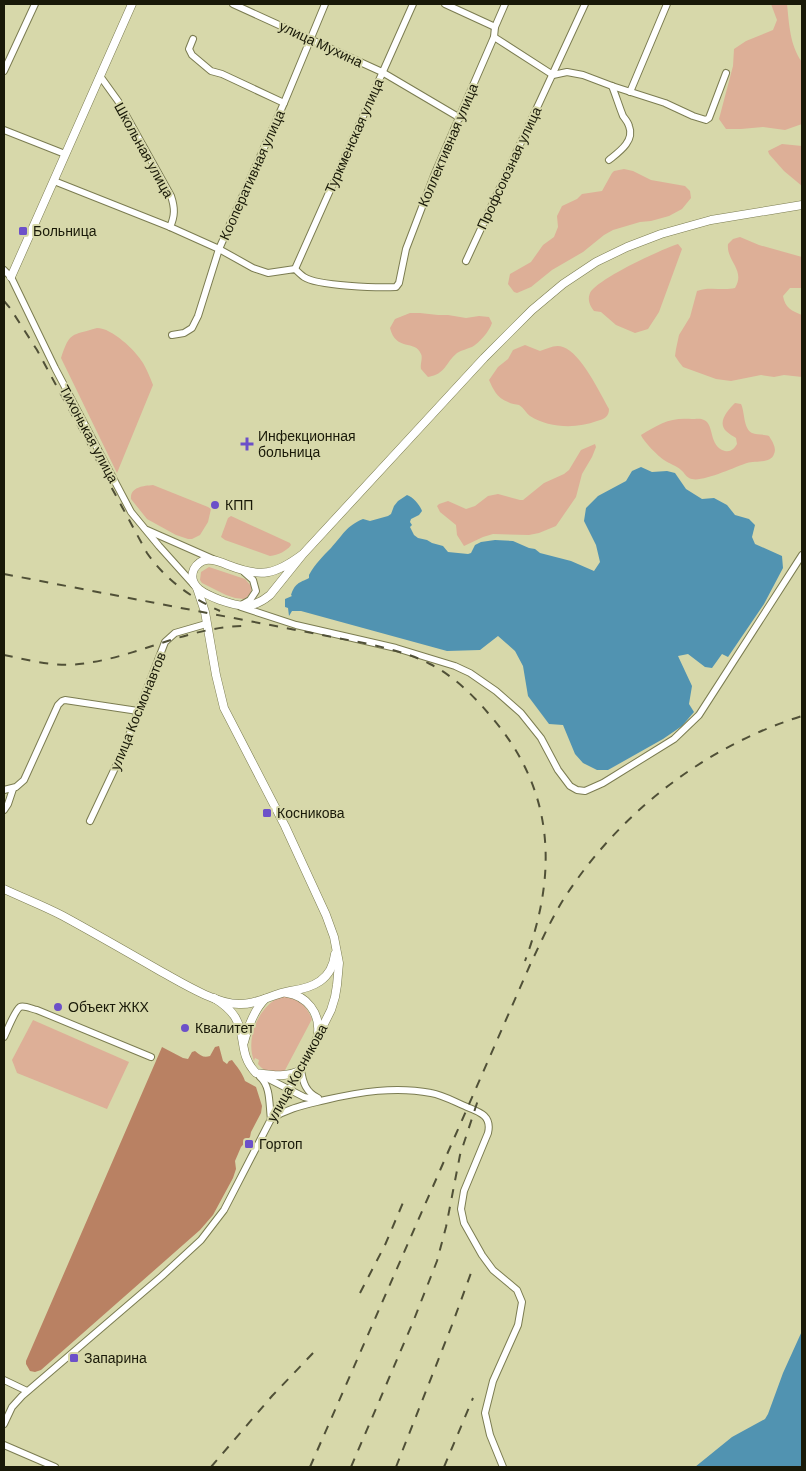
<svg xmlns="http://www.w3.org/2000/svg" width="806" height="1471" font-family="Barlow,sans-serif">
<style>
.green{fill:#ddaf97}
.forest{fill:#b98163}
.water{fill:#5193b1}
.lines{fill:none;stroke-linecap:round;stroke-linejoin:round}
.minor-casing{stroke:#7b7c51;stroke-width:8}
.major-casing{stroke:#7b7c51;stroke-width:9}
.minor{stroke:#fff;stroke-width:6}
.major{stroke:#fff;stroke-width:8}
.rail{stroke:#505037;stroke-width:2;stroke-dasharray:9 9;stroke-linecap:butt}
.poi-dot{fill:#6c50c9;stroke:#d7d8aa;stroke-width:2}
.labels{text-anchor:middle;stroke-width:4;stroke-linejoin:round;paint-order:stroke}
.street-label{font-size:14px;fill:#191908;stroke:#d7d8aa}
.poi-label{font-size:14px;fill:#191908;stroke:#d7d8aa;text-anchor:start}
</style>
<rect width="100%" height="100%" fill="#d7d8aa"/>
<g class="green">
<path d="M 771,4 L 787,4 C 789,23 790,46 802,62 L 802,124 L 785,130 L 763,127 L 741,129 L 726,129 L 719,119 L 733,66 L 734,49 L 746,41 L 773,30 L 777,20 Z"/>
<polygon points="782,144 802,146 802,186 784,171 769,154 768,151"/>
<polygon points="624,169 633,171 651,180 685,186 690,191 691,198 682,209 669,216 651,221 640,222 613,230 604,235 583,252 552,270 531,287 517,293 514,292 508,284 510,274 531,262 543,245 554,237 558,227 557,216 562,206 577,199 582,194 602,191 612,173 614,171"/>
<path d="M 740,237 L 759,245 L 802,257 L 802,288 L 790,288 L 783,296 C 785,308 792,311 802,315 L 802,377 L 784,375 L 774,377 L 761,375 L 731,381 L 716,379 L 683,367 L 679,362 L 675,356 L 676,349 L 679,335 L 690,317 L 697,291 C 709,286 723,291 735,288 C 746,270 726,261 728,244 L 733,239 Z"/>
<path d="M 678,244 L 682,249 L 659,312 L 648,329 L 635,333 L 616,325 L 601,312 L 594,311 C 590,306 587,300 590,293 C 597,279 662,249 678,244 Z"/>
<path d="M 410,313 L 420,313 L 438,315 L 448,315 L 466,318 L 479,316 L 489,317 L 492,323 C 489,332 480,342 472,347 C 467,349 462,350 457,353 C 445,363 446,374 428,377 L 421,369 C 420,364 423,358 421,354 C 415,339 396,352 390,328 L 395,319 Z"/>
<path d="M 97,328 C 112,328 135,350 143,363 C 147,370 150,377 153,385 L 117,473 L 61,358 C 70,331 71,336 97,328 Z"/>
<path d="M 525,345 L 540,351 C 547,349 555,344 563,347 C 581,353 600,393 609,409 C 609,417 604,419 597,421 C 576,429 549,428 530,416 C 526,413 524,408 519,405 C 516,404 511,404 508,402 C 497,398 493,389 489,380 L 498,367 L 508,359 L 513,350 Z"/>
<path d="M 735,403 L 741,404 C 745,412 743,428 752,433 C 756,435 764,434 769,436 C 772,441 777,448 774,454 C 771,464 755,460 747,463 C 735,467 703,482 692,479 C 686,478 685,473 681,470 C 676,465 669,464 664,460 C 659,457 643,441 641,435 C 659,424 670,417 692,419 C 695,419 701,418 704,420 C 715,425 708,446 725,451 C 731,452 734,449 737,444 L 736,438 C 733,436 729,434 726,431 C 717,422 728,410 735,403 Z"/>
<polygon points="595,444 596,447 592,457 582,474 576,497 556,526 539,533 529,535 493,534 483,537 464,546 457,535 456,525 440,512 437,506 439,504 448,501 466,509 475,506 488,496 498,494 520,500 523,500 544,483 564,474 569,470 581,450"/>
<path d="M 153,485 L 208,507 L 211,509 L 208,522 L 200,535 L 192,539 L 188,539 L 176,535 L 147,519 L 131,499 C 130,487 143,486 153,485 Z"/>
<path d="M 231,516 L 290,543 L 291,545 C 287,551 278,555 270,556 L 225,540 L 221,537 L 228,518 Z"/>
<polygon points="209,567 245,579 251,586 251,594 244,599 235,598 226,595 202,583 200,580 201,572"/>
<path d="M 282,996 C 298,996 306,1005 312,1019 L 283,1074 C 273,1073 265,1073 258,1064 L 259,1060 L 255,1058 L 254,1061 C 245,1038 259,1005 282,996 Z"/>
<polygon points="33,1020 129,1062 107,1109 17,1073 12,1060"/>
</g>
<path class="forest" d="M 219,1046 L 223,1061 L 227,1064 L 229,1061 L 232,1060 C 237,1067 242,1072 245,1081 L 256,1087 L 262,1106 L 261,1113 L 251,1132 L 250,1137 L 241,1147 L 235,1161 L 236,1169 L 233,1178 L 213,1215 L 200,1230 L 41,1370 L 35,1372 L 30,1371 L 26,1364 L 26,1361 L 162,1047 L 183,1058 L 188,1059 L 192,1052 L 195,1051 C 201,1056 204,1058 210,1056 L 215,1047 Z"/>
<g class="water">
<path d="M 641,467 L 652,472 L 667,471 L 675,473 L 686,489 L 702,499 L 714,498 L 727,505 L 735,515 L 749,519 L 755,525 L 752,537 L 755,544 L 782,556 L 783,568 L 764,604 L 728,657 L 722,654 L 712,668 L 705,667 L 688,654 L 678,656 L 692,686 L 689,704 L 694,712 L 682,726 L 663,739 L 608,770 L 597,770 L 583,763 L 575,754 L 563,725 L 549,724 L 528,696 L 523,666 L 515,651 L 498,636 L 480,650 L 447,651 L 301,611 L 292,611 L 289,616 L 288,608 L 285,607 L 285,599 L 292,596 L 291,595 C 295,583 299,583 309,578 L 309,575 C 315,564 323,556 331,548 C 343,535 346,526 363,519 L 370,521 L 388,516 L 391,514 L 394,506 L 398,501 L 407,495 C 413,497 420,505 422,511 L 419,515 L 411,519 L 410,522 L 412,525 L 410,527 L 414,535 L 418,538 L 427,540 L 432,543 L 443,546 L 448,552 L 468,554 L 471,553 L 475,545 L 481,542 L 495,540 L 513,541 L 529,548 L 535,549 L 540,553 L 571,561 L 594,571 L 600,562 L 596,545 L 584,521 L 586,508 L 598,496 L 626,481 L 632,471 Z"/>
<polygon points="802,1331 802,1467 695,1467 732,1437 765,1419 768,1414 783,1373"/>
</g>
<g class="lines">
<g class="minor-casing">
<g id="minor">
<polyline points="233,4 382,72 460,118"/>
<polyline points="445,4 495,27"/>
<polyline points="494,37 553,75 567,72 583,75 612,86 665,103 693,116 706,120 709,118 726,73"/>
<polyline points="193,39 189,49 192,55 211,71 222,74 284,103"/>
<polyline points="4,71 35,4"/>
<path d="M 100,76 L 118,101 L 171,196 C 175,208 175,216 170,227"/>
<polyline points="630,92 667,4"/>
<polyline points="4,130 65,154"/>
<path d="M 609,160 C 619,152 635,141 629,126 C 628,122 625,119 623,116 C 619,106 616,96 612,86"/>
<path d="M 54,181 L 170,227 L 219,249 L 253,268 L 268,273 L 295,269 C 298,272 301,275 304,277 C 317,286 379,288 396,287 L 399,283 L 406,249 L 435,173 L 494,37 L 495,27 L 505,4"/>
<polyline points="466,261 585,4"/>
<polyline points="295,269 413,4"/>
<polyline points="4,270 11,277 55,368 131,512 159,546 194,585"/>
<polyline points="172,335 184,333 192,328 198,316 219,249 284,103 325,4"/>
<polyline points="147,530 215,560"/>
<polyline points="241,605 250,600 256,591 253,580 244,572"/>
<polyline points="241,607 296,625 396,648 455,666 470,673 496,691 521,713 541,738 558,770 570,786 577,790 585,791 603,783 674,739 699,715 802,555"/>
<polyline points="4,790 16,787 24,780 58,705 62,701 65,700 138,711"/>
<polyline points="4,810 8,804 13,789"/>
<polyline points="90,821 123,751 165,642 175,633 206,624"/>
<path d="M 4,1037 C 7,1031 15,1010 20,1007 C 24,1005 32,1009 37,1010 L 151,1057"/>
<path d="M 301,1070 C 303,1083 306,1092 318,1098"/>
<polyline points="261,1075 304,1097 318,1100"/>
<path d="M 260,1077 C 271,1086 269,1106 271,1119"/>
<path d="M 271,1119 C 288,1108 305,1105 325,1100 C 360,1092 395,1086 431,1093 C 443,1095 455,1102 467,1107 C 480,1112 492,1116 488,1133 L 464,1191 L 461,1209 L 464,1223 L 482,1255 L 493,1270 L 517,1290 L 522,1302 L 518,1325 L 493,1381 L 485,1413 L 490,1435 L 503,1467"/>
<polyline points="4,1380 27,1391"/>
<polyline points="4,1424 12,1407 22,1396 162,1276 201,1240 224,1210 271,1119 301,1070"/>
<polyline points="4,1445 55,1467"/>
</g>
</g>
<g class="major-casing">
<g id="major">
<polyline points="11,277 132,4"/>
<path d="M 303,554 C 275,575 261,578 228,565 C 221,562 214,559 206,560 C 200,561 197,564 194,569 C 186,587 207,595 220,600 C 240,607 252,610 270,595 L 303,554 L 484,358 L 532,310 L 563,284 L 596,262 L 627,247 L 661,234 L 711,220 L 802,205"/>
<path d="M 197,588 L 205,612 L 216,675 L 224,708 L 285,826 L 326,915 L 334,937 L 339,963 L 337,985 L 335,997 L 331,1010 L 301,1070 C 287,1078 271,1075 256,1073 C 238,1054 247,1037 235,1017 C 230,1009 222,1003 214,998"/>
<path d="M 4,889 C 23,898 44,906 63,916 C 96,934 129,953 162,972 C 182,983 216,1004 239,1004 C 256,1005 272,994 290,991 C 313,988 332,980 335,954"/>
<path d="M 287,993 C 307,996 320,1013 318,1033"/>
<path d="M 244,1042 C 248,1027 254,1010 265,999"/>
</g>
</g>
<use href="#minor" class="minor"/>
<use href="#major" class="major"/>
<g class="rail">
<path d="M 4,301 L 10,308 L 37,350 L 147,553 C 165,579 191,598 220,611"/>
<path d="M 4,574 L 369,644 C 390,649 411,654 430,664 C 452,675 472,694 488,713 C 554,787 559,870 525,961"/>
<path d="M 4,655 C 28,660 54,667 79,664 C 138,658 188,625 250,626"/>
<polyline points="360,1293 385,1245 405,1198"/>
<polyline points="211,1467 272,1396 315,1351"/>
<path d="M 310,1467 L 530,965 C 541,942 551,919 565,897 C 620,812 706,746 802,716"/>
<polyline points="351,1467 413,1322 437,1261 446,1227 460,1155 478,1100"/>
<polyline points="396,1467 452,1325 471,1273"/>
<polyline points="444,1467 473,1398"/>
</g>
</g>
<g class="poi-dot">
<rect x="18" y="226" width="10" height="10" rx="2.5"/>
<path d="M244.5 436.5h5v5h5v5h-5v5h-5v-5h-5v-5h5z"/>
<circle cx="215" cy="505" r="5"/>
<rect x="262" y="808" width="10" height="10" rx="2.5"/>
<circle cx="58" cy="1007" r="5"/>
<circle cx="185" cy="1028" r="5"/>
<rect x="244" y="1139" width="10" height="10" rx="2.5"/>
<rect x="69" y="1353" width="10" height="10" rx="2.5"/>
</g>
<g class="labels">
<g class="street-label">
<text transform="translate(321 44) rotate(25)" y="5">улица Мухина</text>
<text transform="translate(354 136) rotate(-66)" y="5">Туркменская улица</text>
<text transform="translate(448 145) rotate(-67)" y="5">Коллективная улица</text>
<text transform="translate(144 150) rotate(61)" y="5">Школьная улица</text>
<text transform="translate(509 168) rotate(-65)" y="5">Профсоюзная улица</text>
<text transform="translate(252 175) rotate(-66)" y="5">Кооперативная улица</text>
<text transform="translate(89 434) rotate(62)" y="5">Тихонькая улица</text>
<text transform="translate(138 711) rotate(-68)" y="5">улица Космонавтов</text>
<text transform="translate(297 1073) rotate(-61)" y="5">улица Косникова</text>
</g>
<g class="poi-label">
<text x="33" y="236">Больница</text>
<text x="258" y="441">Инфекционная<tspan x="258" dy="16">больница</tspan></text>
<text x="225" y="510">КПП</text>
<text x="277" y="818">Косникова</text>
<text x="68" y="1012">Объект ЖКХ</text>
<text x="195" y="1033">Квалитет</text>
<text x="259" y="1149">Гортоп</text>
<text x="84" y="1363">Запарина</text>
</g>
</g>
<rect width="806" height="1471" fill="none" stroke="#191908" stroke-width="10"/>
</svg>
